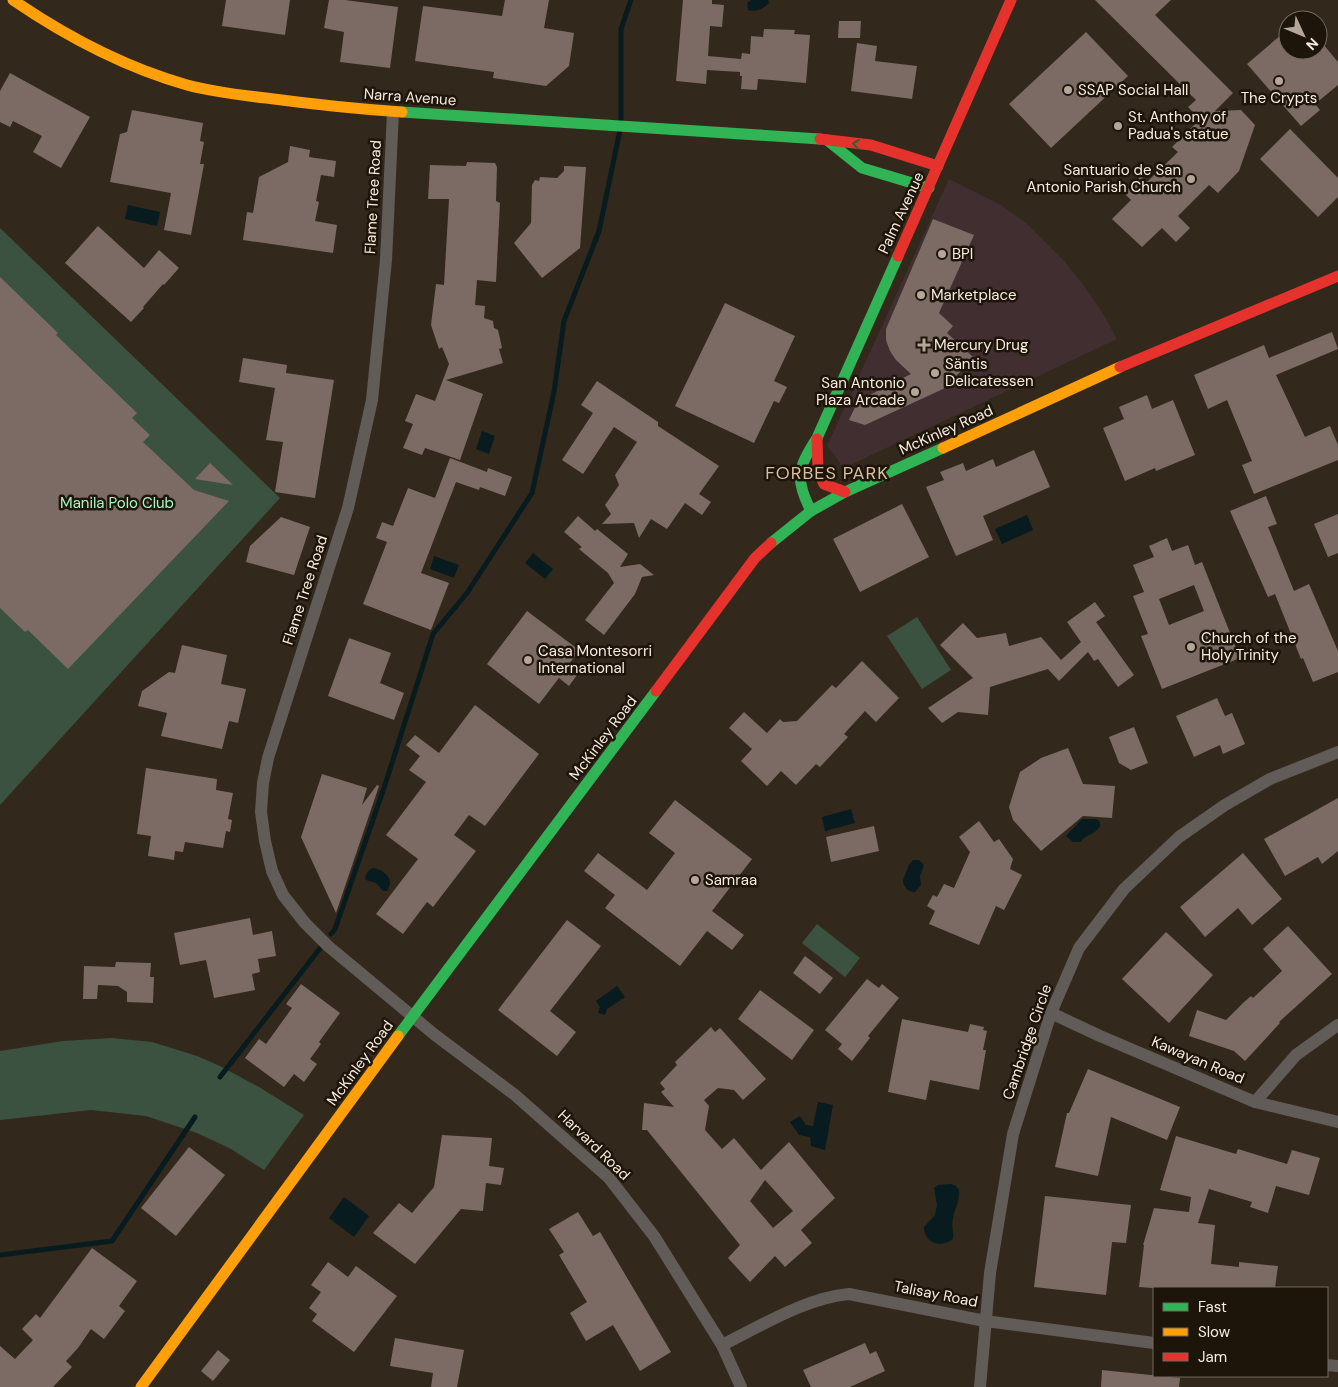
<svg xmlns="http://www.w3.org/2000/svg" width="1338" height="1387" font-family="'DM Sans',sans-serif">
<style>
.commercial{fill:#412e30}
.green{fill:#3b5241}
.water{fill:#081b1e}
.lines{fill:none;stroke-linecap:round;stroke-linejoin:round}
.stream{stroke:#081b1e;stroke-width:5}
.building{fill:#7c6b65;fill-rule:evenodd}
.street{stroke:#625c59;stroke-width:12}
.fast{stroke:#30b455;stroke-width:11}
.slow{stroke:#ff9f0a;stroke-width:11}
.jam{stroke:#e5322d;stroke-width:11}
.oneway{stroke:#266430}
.poi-dot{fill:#b4a79a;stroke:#1d140a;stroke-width:2}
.labels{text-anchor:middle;stroke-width:5;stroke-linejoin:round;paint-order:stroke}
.poi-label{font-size:15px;fill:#f9ebde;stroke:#1d140a;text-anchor:start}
.street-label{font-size:15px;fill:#f9ebde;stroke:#1d140a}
.park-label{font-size:15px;fill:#a5f6c4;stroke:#1d140a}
.quarter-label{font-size:18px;letter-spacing:1px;fill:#d9bfa4;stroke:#1d140a}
</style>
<rect width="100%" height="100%" fill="#33281c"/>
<polygon class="commercial" points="949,179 1001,205 1026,223 1065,262 1084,286 1101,310 1117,339 844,468 827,446"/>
<g class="green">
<polygon points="0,228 280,498 0,805"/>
<polygon points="917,617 951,670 922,689 887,636"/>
<polygon points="817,924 860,958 845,977 802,943"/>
<polygon points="112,1038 152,1042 197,1056 220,1066 259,1087 304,1115 264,1170 231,1149 197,1133 146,1116 91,1110 0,1120 0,1051 63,1041"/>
</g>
<g class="water">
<path d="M 751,0 L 768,0 L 769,3 C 762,10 757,12 748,10 L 747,3 Z"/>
<polygon points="128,205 160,212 157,226 125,219"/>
<polygon points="482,431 495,436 489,454 476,449"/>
<polygon points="1027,515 1033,530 1002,544 995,529"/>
<polygon points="533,553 553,569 545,579 525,563"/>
<polygon points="434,556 459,565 454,578 430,569"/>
<polygon points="851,809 855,823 825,831 822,817"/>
<path d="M 1082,819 L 1097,819 L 1100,822 L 1100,826 C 1095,835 1088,833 1080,842 L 1073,842 L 1066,836 Z"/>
<path d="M 913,860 L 919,860 L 924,865 L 920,876 L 921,885 L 915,892 C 908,892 903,887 903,880 L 909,865 Z"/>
<path d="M 374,868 C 386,871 395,880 387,891 L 383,891 L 376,883 L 366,880 C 364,874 369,869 374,868 Z"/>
<polygon points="617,986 625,997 607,1009 605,1015 598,1013 600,1007 596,1001"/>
<polygon points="818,1102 833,1105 825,1150 811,1146 810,1137 799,1135 790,1122 800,1116 806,1125 813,1126"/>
<path d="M 951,1184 L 956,1186 L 959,1190 C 960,1201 955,1208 953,1218 C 951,1225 954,1232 953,1239 C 942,1248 924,1244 924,1227 L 935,1215 L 937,1205 L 934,1188 L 938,1185 Z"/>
<polygon points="344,1197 369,1216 354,1237 329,1218"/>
</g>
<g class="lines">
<g class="stream">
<polyline points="621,121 621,29 631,0"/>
<polyline points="331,934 335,929 384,788 433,634 467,593 532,493 554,392 564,321 599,231 620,130"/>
<polyline points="220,1077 321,947"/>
<polyline points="0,1255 112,1241 195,1117"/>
</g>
</g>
<g class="building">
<polygon points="226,0 290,0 285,35 222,26"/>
<polygon points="329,0 345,0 398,7 390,68 340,62 344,32 324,28"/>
<polygon points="505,0 549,0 544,28 574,33 569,66 546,86 493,78 494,72 415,61 423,6 502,16"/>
<polygon points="683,0 712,0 712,4 724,5 722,27 710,26 708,56 741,59 742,53 750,54 751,36 763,37 764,29 795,30 794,34 810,35 806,83 758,79 757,90 741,89 742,76 740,76 740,72 707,70 706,84 676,81"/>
<polygon points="1095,0 1171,0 1155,15 1233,93 1215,111 1241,110 1255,125 1239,171 1218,193 1209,185 1178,216 1190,228 1176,242 1162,228 1142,247 1112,219 1131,200 1124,193 1141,176 1147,182 1178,152 1172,147 1200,119 1188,107 1196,100"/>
<polygon points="839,21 861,21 860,38 838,38"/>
<polygon points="1288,29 1288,50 1318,50 1318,38 1338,62 1338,85 1315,104 1320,110 1301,126 1247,64"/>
<polygon points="1086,32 1128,76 1051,148 1009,104"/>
<polygon points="857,43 877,46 875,61 917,66 912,99 851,91"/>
<polygon points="10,73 90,117 61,168 33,152 42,136 13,121 10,127 0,122 0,91"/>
<polygon points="132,110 203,123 200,141 204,142 200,164 204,164 191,235 164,230 171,193 110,182 120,134 127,132"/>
<polygon points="1290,129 1338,178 1338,197 1318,217 1260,159"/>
<polygon points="290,146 310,150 309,157 336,161 334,177 321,175 316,201 319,202 315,221 337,225 333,253 243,240 247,212 253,213 259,177 288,162"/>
<polygon points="467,162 495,163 497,167 496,201 500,203 496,282 477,280 475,305 485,306 484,318 493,321 494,328 498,330 502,348 499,349 503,363 446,380 483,394 460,460 425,448 422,455 403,448 413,424 405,421 416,394 435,401 449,364 442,347 439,349 431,325 436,284 444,285 449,199 428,199 430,165 466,166"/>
<polygon points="564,166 586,167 580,248 542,278 514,243 531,223 532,185 535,180 539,181 540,177 557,178 564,171"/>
<polygon points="933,219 974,235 939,313 953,326 947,333 974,358 943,389 865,425 849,420 858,401 911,374 896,360 890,351 886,340 886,329"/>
<polygon points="98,226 144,268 159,250 179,268 164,285 163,284 143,307 144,308 131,322 65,263"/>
<polygon points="0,277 58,333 56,335 137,413 132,418 150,435 143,442 194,490 229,501 68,669 28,630 25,632 0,608"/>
<polygon points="725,303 795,336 774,381 787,387 779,403 774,401 754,443 675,406"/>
<polygon points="1332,332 1338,349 1276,375 1305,437 1330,426 1338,445 1338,460 1254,494 1242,465 1252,461 1227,400 1208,409 1194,375 1264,345 1269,358"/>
<polygon points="243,358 287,365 286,373 334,380 315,498 275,492 283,442 266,440 275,388 239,382"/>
<polygon points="597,381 658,422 658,426 719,466 699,494 711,502 702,515 685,503 667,529 651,519 639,538 634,523 602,524 611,514 605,505 619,485 615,475 637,442 614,427 583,474 562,460 593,413 581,405"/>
<polygon points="1147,395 1152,409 1173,400 1195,455 1156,471 1155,468 1125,481 1103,428 1124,419 1119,407"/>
<polygon points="1034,450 1050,487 983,516 993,540 956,556 926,487 944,480 940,472 963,463 966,471 993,459 996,467"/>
<polygon points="450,458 487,472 488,468 512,477 505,496 480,487 479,490 456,482 421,573 449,583 431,630 363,604 387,542 376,538 382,522 393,526 408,488 435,498"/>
<polygon points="210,463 233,485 195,479"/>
<polygon points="1266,496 1277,524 1268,527 1294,591 1309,584 1338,651 1338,672 1313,682 1303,658 1301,659 1275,594 1268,597 1230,511"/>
<polygon points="902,504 929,557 860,592 833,539"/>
<polygon points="1338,514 1338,553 1328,557 1314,524"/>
<polygon points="578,516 595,531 597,529 628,554 620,567 640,564 654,575 642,577 635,594 604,635 585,620 614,583 608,573 579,549 582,547 564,532"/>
<polygon points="281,517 310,527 294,575 246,562 250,546"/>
<path d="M 1167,538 L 1172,551 L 1188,545 L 1195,565 L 1202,562 L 1240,658 L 1162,689 L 1141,636 L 1148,634 L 1133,596 L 1144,592 L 1133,565 L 1154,557 L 1149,546 ZM 1194,585 L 1204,611 L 1169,625 L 1159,599 Z"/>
<polygon points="1095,602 1105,616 1096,622 1134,675 1118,687 1098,659 1094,661 1088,652 1059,681 1048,669 990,687 988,715 958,712 942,723 928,708 973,678 940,645 963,623 977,638 1006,633 1009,646 1041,637 1061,660 1081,642 1067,622"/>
<polygon points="527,611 579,650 570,663 580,671 569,686 559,678 539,704 487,664"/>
<polygon points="349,638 391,653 380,683 404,693 394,720 328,696"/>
<polygon points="182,645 227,655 221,684 246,689 238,723 229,721 222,749 161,736 167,713 138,706 142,691 169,672 175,673"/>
<polygon points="862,661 899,698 876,722 865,711 844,734 848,737 820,767 816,764 796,785 781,771 767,786 741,761 752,749 729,728 744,712 767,733 780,719 783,722 797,721 832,685 836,688"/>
<polygon points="1217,698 1225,716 1232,713 1245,744 1223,754 1220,745 1194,757 1176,716"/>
<polygon points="475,705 539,754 485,826 469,815 454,835 476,851 433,907 427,902 403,934 376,914 418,859 386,835 426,782 409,770 420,756 406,745 415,735 439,753"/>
<polygon points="1134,727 1148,763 1131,770 1119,763 1109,737"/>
<polygon points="1068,748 1083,784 1115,786 1112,818 1083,816 1041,851 1013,820 1009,807 1020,772 1041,758"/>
<polygon points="146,768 217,779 216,790 233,793 228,819 232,820 230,832 226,831 223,848 185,842 183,852 175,851 174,860 148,856 151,836 137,834"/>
<polygon points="322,774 367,788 362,805 377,785 379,786 336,913 301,837"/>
<polygon points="1338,798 1338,851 1322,864 1318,857 1285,876 1264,839"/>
<polygon points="675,800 752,859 712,911 744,935 732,950 707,931 680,966 605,908 615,895 584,871 598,853 647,890 675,853 649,833"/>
<polygon points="979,821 994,842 999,839 1013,859 1010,869 1022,875 1004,910 996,906 979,945 929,924 935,911 927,906 933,895 937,897 944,884 954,888 970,852 959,837"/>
<polygon points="874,826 879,851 831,862 826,837"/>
<polygon points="1243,853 1282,899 1252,925 1238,908 1205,937 1180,907"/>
<polygon points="250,918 253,935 272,931 276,956 258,959 260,972 252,974 255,990 214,998 206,960 180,965 174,933"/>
<polygon points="567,920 601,946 550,1011 576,1032 557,1056 498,1010"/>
<polygon points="1288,926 1332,974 1279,1022 1280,1023 1245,1061 1234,1051 1189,1036 1197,1010 1226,1020 1243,1003 1251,996 1253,998 1282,971 1263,949"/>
<polygon points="1166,932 1213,975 1169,1023 1122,979"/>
<polygon points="805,956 833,978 820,994 793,973"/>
<polygon points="116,962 151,963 150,977 154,977 153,1003 127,1002 127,992 118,986 98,985 97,999 83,999 84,966 115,967"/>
<polygon points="867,979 879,988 882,984 899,998 868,1036 870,1038 852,1061 838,1049 842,1044 825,1030"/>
<polygon points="301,984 340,1013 319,1042 321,1044 310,1059 317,1064 304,1082 294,1074 284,1087 245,1058 259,1039 266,1044 292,1008 286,1004"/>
<polygon points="760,990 814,1030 792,1060 738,1019"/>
<polygon points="902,1019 968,1032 970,1024 984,1027 983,1030 987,1031 983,1050 986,1050 979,1090 930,1080 926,1100 888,1092"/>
<path d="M 711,1027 L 715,1032 L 720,1028 L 766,1079 L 743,1100 L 734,1090 L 718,1088 L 704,1100 L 709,1106 L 705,1130 L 722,1149 L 734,1138 L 761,1170 L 789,1142 L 835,1198 L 801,1230 L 812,1243 L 785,1267 L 775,1256 L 750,1282 L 728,1258 L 740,1245 L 647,1130 L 642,1130 L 644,1103 L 674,1107 L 661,1092 L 665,1089 L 660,1083 L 677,1065 L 675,1062 ZM 765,1180 L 793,1211 L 773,1228 L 750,1201 Z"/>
<polygon points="1088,1069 1180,1107 1167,1140 1111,1117 1098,1176 1055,1167 1067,1113 1069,1113"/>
<polygon points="442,1135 492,1138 489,1166 504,1168 501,1185 486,1183 483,1211 461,1209 415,1264 373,1233 399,1203 412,1213 434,1187"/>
<polygon points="1176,1136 1236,1154 1238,1149 1287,1164 1292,1150 1320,1158 1309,1195 1276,1186 1268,1213 1250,1207 1252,1202 1209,1189 1198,1223 1215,1225 1211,1264 1239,1267 1239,1262 1278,1266 1275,1288 1153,1288 1139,1287 1144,1245 1143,1245 1154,1208 1189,1212 1191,1197 1160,1190"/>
<polygon points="189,1147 225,1175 176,1236 141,1208"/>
<polygon points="1045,1196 1131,1205 1126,1243 1112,1242 1106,1295 1034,1287"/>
<polygon points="578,1212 593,1236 600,1232 671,1352 640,1371 613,1325 586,1341 570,1313 587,1302 559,1255 564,1252 549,1229"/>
<polygon points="92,1248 137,1281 119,1306 125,1311 104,1339 91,1329 78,1348 66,1361 72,1367 53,1387 0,1387 0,1346 15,1359 33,1340 22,1329 36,1314 40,1318"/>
<polygon points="328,1262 348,1277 356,1266 397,1296 354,1352 312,1321 317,1314 309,1308 321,1292 311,1285"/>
<polygon points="395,1338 464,1350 457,1387 431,1387 433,1373 390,1366"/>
<polygon points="865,1343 870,1354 876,1351 885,1371 850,1387 811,1387 803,1370"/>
<polygon points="218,1350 230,1360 213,1381 201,1371"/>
<polygon points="1102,1370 1180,1378 1179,1387 1101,1387"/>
</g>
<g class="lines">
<g class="street">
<polyline points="393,112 386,260 372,400 348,508 268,758 263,783 261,812 265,841 272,871 283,895 305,923 328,946 435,1035 515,1095 609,1178 654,1236 722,1345 741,1387"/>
<polyline points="1051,1013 1100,1036 1255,1102 1338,1122"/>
<polyline points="1255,1102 1296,1055 1338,1025"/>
<path d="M 722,1345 C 761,1326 805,1298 849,1294 L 985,1321 L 1154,1343"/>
<polyline points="1327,1365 1338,1366"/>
<polyline points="980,1387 990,1273 1013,1134 1051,1013 1079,948 1124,889 1179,837 1225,805 1270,779 1338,752"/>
</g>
<g class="fast">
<polyline points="402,112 820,139"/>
<polyline points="827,140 862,168 929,188"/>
<path d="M 811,511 C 794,478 798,468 817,438 L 898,256"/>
<polyline points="771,543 811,511 845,492 943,448"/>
<polyline points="398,1036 656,691"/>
</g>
<g class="slow">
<path d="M 13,0 C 67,37 124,67 187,85 C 213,92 239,95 266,98 C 311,104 357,109 402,112"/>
<polyline points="943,448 1120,367"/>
<polyline points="141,1387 398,1036"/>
</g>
<g class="jam">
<polyline points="820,139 871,145 938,166"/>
<polyline points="898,256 1011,0"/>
<polyline points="1120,367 1338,276"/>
<polyline points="817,439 818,470 824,484 845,492"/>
<polyline points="656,691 755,558 771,543"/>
</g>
</g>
<defs><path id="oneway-chevron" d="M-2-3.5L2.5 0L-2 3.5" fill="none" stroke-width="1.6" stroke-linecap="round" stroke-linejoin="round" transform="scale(1.25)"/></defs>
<use class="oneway" href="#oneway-chevron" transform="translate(856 144) rotate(-173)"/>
<g class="poi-dot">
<circle cx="1279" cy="81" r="5"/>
<circle cx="1068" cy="90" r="5"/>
<circle cx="1118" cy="126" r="5"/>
<circle cx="1191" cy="179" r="5"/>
<circle cx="942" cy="254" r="5"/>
<circle cx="921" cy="295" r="5"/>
<path d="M921.5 337.5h5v5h5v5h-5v5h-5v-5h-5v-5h5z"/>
<circle cx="935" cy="373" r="5"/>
<circle cx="915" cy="392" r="5"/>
<circle cx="1191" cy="647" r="5"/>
<circle cx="528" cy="660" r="5"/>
<circle cx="695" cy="880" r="5"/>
</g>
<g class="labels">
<g class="poi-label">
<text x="1078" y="95">SSAP Social Hall</text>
<text x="1279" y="103" text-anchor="middle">The Crypts</text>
<text x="1128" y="122">St. Anthony of<tspan x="1128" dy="17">Padua's statue</tspan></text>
<text x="1181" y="175" text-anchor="end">Santuario de San<tspan x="1181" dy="17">Antonio Parish Church</tspan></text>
<text x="952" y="259">BPI</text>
<text x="931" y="300">Marketplace</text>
<text x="934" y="350">Mercury Drug</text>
<text x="945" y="369">Säntis<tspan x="945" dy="17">Delicatessen</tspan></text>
<text x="905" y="388" text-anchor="end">San Antonio<tspan x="905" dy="17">Plaza Arcade</tspan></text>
<text x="1201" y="643">Church of the<tspan x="1201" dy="17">Holy Trinity</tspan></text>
<text x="538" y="656">Casa Montesorri<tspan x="538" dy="17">International</tspan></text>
<text x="705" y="885">Samraa</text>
</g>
<g class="street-label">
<text transform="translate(410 97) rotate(4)" y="5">Narra Avenue</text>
<text transform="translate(373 197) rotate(-87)" y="5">Flame Tree Road</text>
<text transform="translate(901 213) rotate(-65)" y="5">Palm Avenue</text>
<text transform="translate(946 430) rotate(-24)" y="5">McKinley Road</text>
<text transform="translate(305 590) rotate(-72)" y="5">Flame Tree Road</text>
<text transform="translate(603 738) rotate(-53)" y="5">McKinley Road</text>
<text transform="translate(1027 1042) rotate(-71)" y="5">Cambridge Circle</text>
<text transform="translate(1198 1060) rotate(23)" y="5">Kawayan Road</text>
<text transform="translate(360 1063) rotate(-54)" y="5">McKinley Road</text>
<text transform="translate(594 1145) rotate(44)" y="5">Harvard Road</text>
<text transform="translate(936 1294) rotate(11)" y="5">Talisay Road</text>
</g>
<g class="park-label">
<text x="117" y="508">Manila Polo Club</text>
</g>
<g class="quarter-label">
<text x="827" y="479">FORBES PARK</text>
</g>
</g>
<rect x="1153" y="1287" width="175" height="90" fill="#1d140a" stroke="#756a5f"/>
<rect x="1163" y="1303" width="25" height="8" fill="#30b455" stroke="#756a5f"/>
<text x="1198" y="1312" font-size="15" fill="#f9ebde">Fast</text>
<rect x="1163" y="1328" width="25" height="8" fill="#ff9f0a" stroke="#756a5f"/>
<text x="1198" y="1337" font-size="15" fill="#f9ebde">Slow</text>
<rect x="1163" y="1353" width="25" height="8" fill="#e5322d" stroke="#756a5f"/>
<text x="1198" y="1362" font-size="15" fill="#f9ebde">Jam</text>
<g transform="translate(1303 35) rotate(134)"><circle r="24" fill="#1d140a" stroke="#756a5f"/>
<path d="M0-4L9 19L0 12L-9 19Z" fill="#b4a79a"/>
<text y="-8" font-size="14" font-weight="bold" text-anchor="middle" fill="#f9ebde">N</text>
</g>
</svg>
